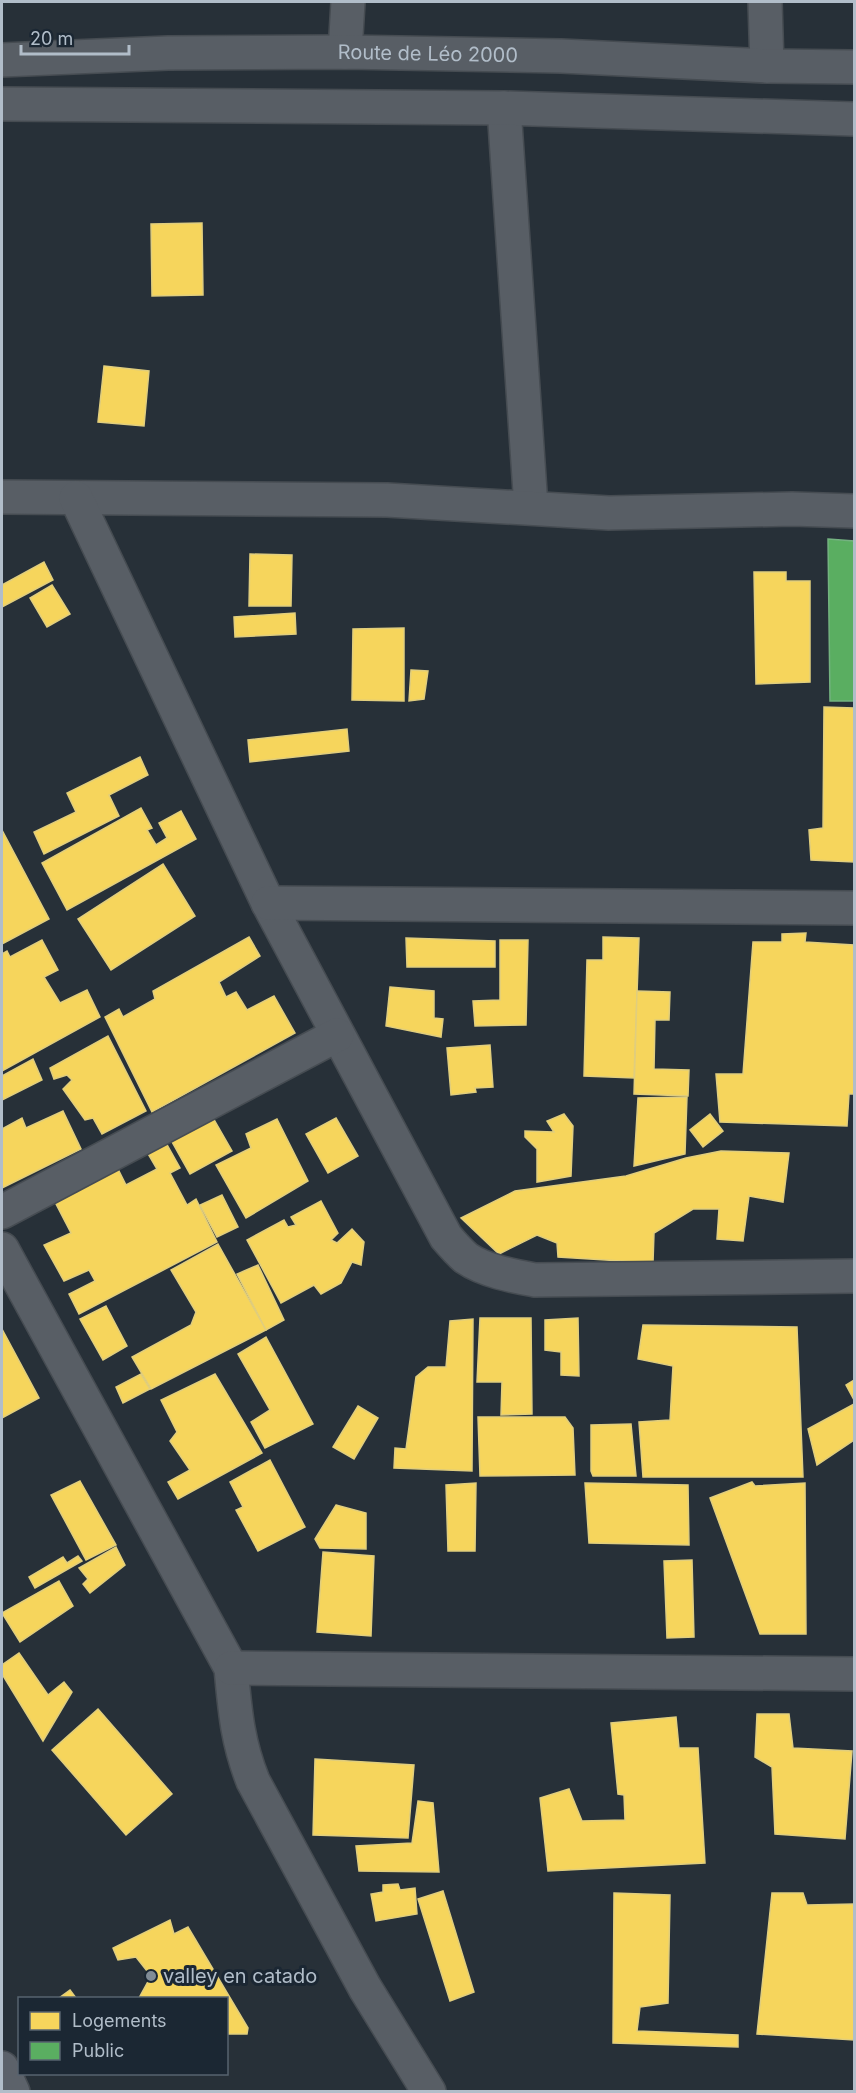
<svg xmlns="http://www.w3.org/2000/svg" width="856" height="2093" font-family="Inter,sans-serif">
<style>
.homes{fill:#f6d55c;stroke:#e1ce7d;stroke-width:1.5}
.public{fill:#5aae61;stroke:#74b280;stroke-width:1.5}
.lines{fill:none;stroke-linecap:round;stroke-linejoin:round}
.minor-casing{stroke:#464c52;stroke-width:36}
.tertiary-casing{stroke:#464c52;stroke-width:36}
.secondary-casing{stroke:#464c52;stroke-width:36}
.minor{stroke:#585e65;stroke-width:33}
.tertiary{stroke:#585e65;stroke-width:33}
.secondary{stroke:#5c626a;stroke-width:33}
.poi-dot{fill:#818c96;stroke:#1b2733;stroke-width:2}
.labels{text-anchor:middle;stroke-width:6;stroke-linejoin:round;paint-order:stroke}
.street-label{font-size:20px;fill:#b1bdc9;stroke:#1b2733}
.poi-label{font-size:20px;fill:#b1bdc9;stroke:#1b2733;text-anchor:start}
</style>
<rect width="100%" height="100%" fill="#273038"/>
<g class="homes">
<polygon points="202,223 203,295 152,296 151,224"/>
<polygon points="104,366 149,371 144,426 98,422"/>
<polygon points="250,554 292,555 291,606 249,606"/>
<polygon points="44,562 53,580 2,607 2,585"/>
<polygon points="754,572 786,572 786,581 810,581 810,682 756,684"/>
<polygon points="52,585 70,614 47,627 30,598"/>
<polygon points="295,613 296,634 235,637 234,617"/>
<polygon points="404,628 404,701 352,700 353,629"/>
<polygon points="411,670 428,671 424,699 409,701"/>
<polygon points="824,707 854,708 854,862 811,860 809,830 823,828"/>
<polygon points="347,729 349,751 250,762 248,740"/>
<polygon points="140,757 148,775 109,795 119,816 44,854 34,832 76,812 67,793"/>
<polygon points="141,808 152,828 147,830 156,845 167,838 159,823 181,811 196,839 67,910 42,863"/>
<polygon points="2,830 49,919 2,944"/>
<polygon points="163,864 195,916 111,970 78,919"/>
<polygon points="806,933 805,942 854,945 854,1094 849,1094 847,1126 720,1122 716,1074 743,1074 753,942 782,942 782,934"/>
<polygon points="249,937 260,956 219,982 226,997 236,992 247,1010 274,996 295,1033 152,1112 105,1017 119,1009 123,1017 155,999 153,991"/>
<polygon points="603,937 639,938 634,1078 584,1076 587,960 603,960"/>
<polygon points="406,938 495,941 495,967 407,967"/>
<polygon points="42,940 58,970 44,977 60,1003 87,990 100,1017 2,1071 2,954 7,951 10,957"/>
<polygon points="500,940 528,940 526,1025 475,1026 473,1001 500,1000"/>
<polygon points="390,987 434,991 434,1018 443,1019 441,1037 386,1026"/>
<polygon points="637,991 670,992 669,1020 655,1020 654,1069 689,1070 688,1096 634,1094"/>
<polygon points="108,1036 146,1111 102,1134 93,1118 85,1120 63,1089 72,1080 67,1075 54,1079 50,1068"/>
<polygon points="490,1045 493,1087 475,1088 476,1092 451,1095 447,1048"/>
<polygon points="33,1059 42,1080 2,1100 2,1076"/>
<polygon points="687,1097 685,1154 634,1166 638,1098"/>
<polygon points="63,1111 81,1149 2,1188 2,1129 22,1118 26,1128"/>
<polygon points="564,1114 573,1126 571,1176 537,1182 537,1149 525,1137 525,1131 554,1132 547,1121"/>
<polygon points="710,1114 723,1131 703,1147 690,1130"/>
<polygon points="212,1116 232,1151 190,1174 171,1140"/>
<polygon points="336,1118 358,1156 328,1173 306,1134"/>
<polygon points="277,1119 308,1181 246,1218 216,1165 251,1148 246,1134"/>
<polygon points="165,1141 180,1168 170,1173 187,1205 196,1199 217,1242 79,1314 69,1294 95,1281 89,1270 64,1281 44,1245 71,1233 55,1202 117,1167 126,1185 157,1169 147,1152"/>
<polygon points="721,1151 789,1153 783,1202 749,1196 743,1241 717,1239 719,1209 693,1209 654,1233 653,1263 558,1257 557,1243 537,1235 499,1254 461,1218 515,1191 626,1176 686,1158"/>
<polygon points="222,1195 238,1227 217,1237 200,1205"/>
<polygon points="321,1201 338,1233 331,1240 337,1243 352,1229 364,1242 361,1265 352,1262 341,1283 321,1294 314,1285 281,1303 247,1240 284,1220 288,1227 296,1225 291,1217"/>
<polygon points="218,1244 266,1330 151,1389 132,1357 191,1325 196,1312 171,1270"/>
<polygon points="258,1265 284,1320 266,1330 237,1274"/>
<polygon points="106,1306 127,1346 103,1360 80,1319"/>
<polygon points="480,1318 531,1318 532,1414 501,1415 502,1382 477,1382"/>
<polygon points="578,1318 579,1376 561,1375 561,1352 545,1350 545,1320"/>
<polygon points="473,1319 472,1471 394,1468 395,1448 406,1449 416,1377 428,1367 446,1367 450,1321"/>
<polygon points="643,1325 797,1327 803,1477 643,1477 639,1422 670,1420 673,1366 638,1359"/>
<polygon points="2,1329 39,1398 2,1418"/>
<polygon points="266,1337 313,1424 265,1448 251,1422 270,1410 238,1354"/>
<polygon points="141,1374 150,1389 123,1403 116,1387"/>
<polygon points="215,1374 262,1453 178,1499 168,1482 190,1470 170,1441 177,1432 161,1400"/>
<polygon points="854,1380 854,1400 846,1385"/>
<polygon points="854,1404 854,1440 817,1465 808,1429"/>
<polygon points="358,1406 378,1418 354,1459 333,1447"/>
<polygon points="478,1417 565,1417 573,1428 575,1475 480,1476"/>
<polygon points="631,1424 636,1476 593,1476 591,1471 591,1425"/>
<polygon points="270,1460 305,1527 258,1551 236,1510 243,1507 230,1482"/>
<polygon points="80,1481 116,1545 86,1560 51,1495"/>
<polygon points="752,1482 755,1486 805,1483 806,1634 760,1634 710,1498"/>
<polygon points="476,1483 475,1551 448,1551 446,1485"/>
<polygon points="585,1483 688,1485 689,1545 589,1543"/>
<polygon points="336,1505 366,1513 366,1549 320,1548 315,1539"/>
<polygon points="116,1547 125,1565 90,1593 83,1584 88,1579 79,1568"/>
<polygon points="323,1552 374,1556 371,1636 317,1632"/>
<polygon points="78,1556 82,1561 35,1588 29,1577 63,1557 67,1563"/>
<polygon points="692,1560 694,1637 667,1638 664,1561"/>
<polygon points="59,1581 73,1606 20,1642 2,1613"/>
<polygon points="19,1653 48,1695 64,1682 72,1692 43,1741 2,1674 2,1665"/>
<polygon points="98,1709 172,1794 126,1835 52,1750"/>
<polygon points="757,1714 789,1714 793,1748 852,1751 845,1839 775,1834 772,1767 755,1757"/>
<polygon points="676,1717 679,1748 698,1748 705,1863 548,1871 540,1798 569,1789 582,1821 625,1820 624,1795 618,1794 611,1723"/>
<polygon points="315,1759 414,1765 408,1838 313,1835"/>
<polygon points="418,1801 433,1803 439,1872 359,1871 356,1846 412,1843"/>
<polygon points="398,1884 400,1890 415,1888 417,1914 376,1921 371,1894 383,1892 383,1885"/>
<polygon points="443,1891 474,1992 450,2001 418,1899"/>
<polygon points="614,1893 670,1895 668,2003 640,2007 637,2031 738,2035 738,2047 613,2043"/>
<polygon points="772,1893 803,1893 807,1905 854,1904 854,2040 757,2034"/>
<polygon points="170,1920 174,1934 188,1927 248,2028 247,2034 226,2034 226,1998 139,1998 151,1976 136,1957 118,1960 113,1948"/>
<polygon points="70,1990 76,1998 59,1998"/>
</g>
<polygon class="public" points="828,539 854,541 854,701 830,701"/>
<g class="lines">
<g class="minor-casing">
<g id="minor">
<polyline points="765,2 767,66"/>
<polyline points="345,52 348,2"/>
<polyline points="504,108 531,507"/>
<polyline points="2,497 387,500 609,513 792,509 854,511"/>
<path d="M 76,498 L 268,903 L 446,1237 C 452,1244 459,1252 466,1258 C 485,1271 513,1276 535,1280 L 854,1276"/>
<polyline points="268,903 854,908"/>
<polyline points="2,1212 337,1035"/>
<path d="M 2,1249 L 231,1668 C 235,1710 237,1741 253,1781 L 365,1988 L 429,2092"/>
<polyline points="231,1668 854,1674"/>
</g>
</g>
<g class="tertiary-casing">
<g id="tertiary">
<path id="s1" d="M 2,60 L 168,53 L 345,52 L 561,56 L 767,66 L 854,67"/>
<polyline points="2,104 504,108 854,119"/>
</g>
</g>
<g class="secondary-casing">
<polyline id="secondary" points="2,2068 13,2092"/>
</g>
<use href="#minor" class="minor"/>
<use href="#tertiary" class="tertiary"/>
<use href="#secondary" class="secondary"/>
</g>
<circle class="poi-dot" cx="151" cy="1976" r="6"/>
<g class="labels">
<g class="street-label">
<text dy="7" stroke="none"><textPath href="#s1" startOffset="426">Route de Léo 2000</textPath></text>
</g>
<g class="poi-label">
<text x="163" y="1983">valley en catado</text>
</g>
</g>
<rect width="856" height="2093" fill="none" stroke="#b1bdc9" stroke-width="6"/>
<rect x="18" y="1997" width="210" height="78" fill="#1b2733" stroke="#57636f" stroke-width="1.5"/>
<rect x="30" y="2012" width="30" height="18" fill="#f6d55c" stroke="#57636f" stroke-width="1.5"/>
<text x="72" y="2027" font-size="18" fill="#b1bdc9">Logements</text>
<rect x="30" y="2042" width="30" height="18" fill="#5aae61" stroke="#57636f" stroke-width="1.5"/>
<text x="72" y="2057" font-size="18" fill="#b1bdc9">Public</text>
<path d="M21 45v9h108v-9" fill="none" stroke="#b1bdc9" stroke-width="3"/>
<text x="30" y="45" font-size="18" fill="#b1bdc9" stroke="#1b2733" stroke-width="4.5" paint-order="stroke">20 m</text>
</svg>
